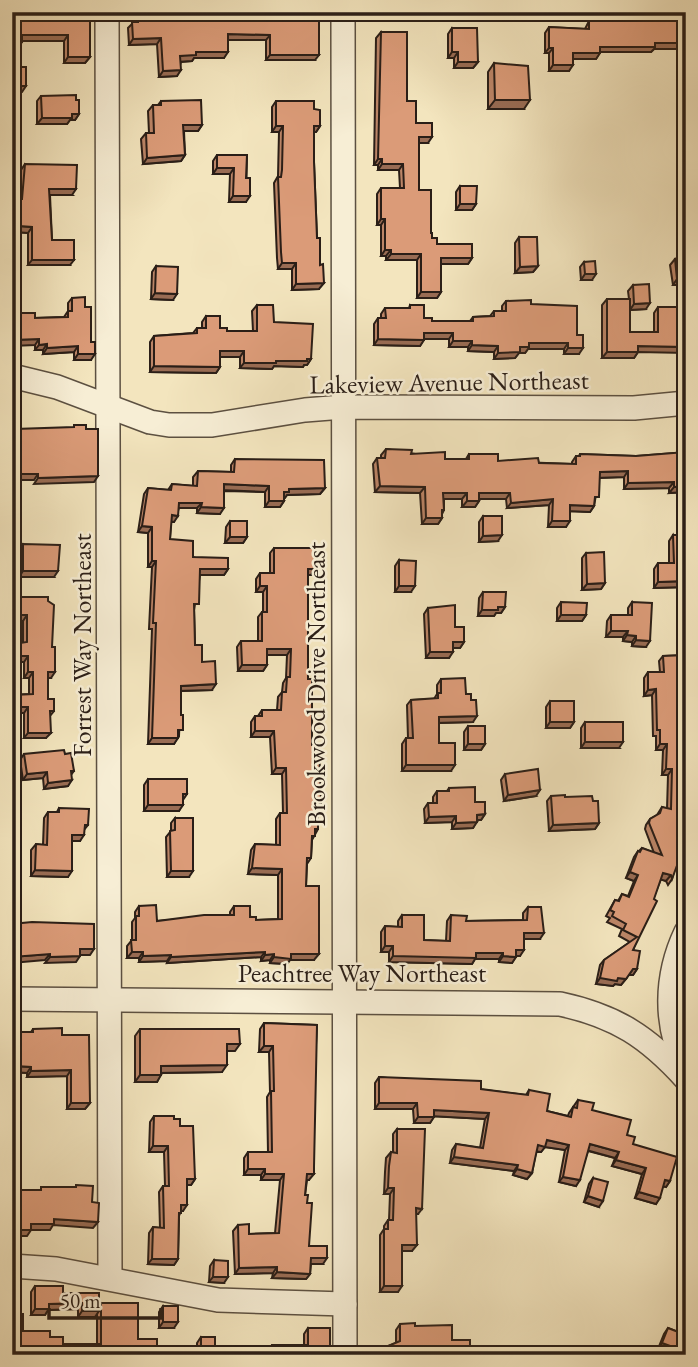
<svg xmlns="http://www.w3.org/2000/svg" width="698" height="1367" font-family="'EB Garamond',serif">
<style>
.lines{fill:none;stroke-linecap:round;stroke-linejoin:round}
.minor-casing{stroke:#5c5041;stroke-width:26}
.minor{stroke:#f7eed5;stroke-width:23}
.wall{fill:#bc8567;stroke:#2a1e17;stroke-width:2}
.shaded-wall{fill:#996c54;stroke:#2a1e17;stroke-width:2}
.building{fill:#db9b78;stroke:#2a1e17;stroke-width:2}
.labels{text-anchor:middle;stroke-width:5;stroke-linejoin:round;paint-order:stroke}
.street-label{font-size:26px;fill:#2a1e17;stroke:#f7eed5}
</style>
<rect width="100%" height="100%" fill="#f3e5be"/>
<filter id="stains"><feTurbulence type="fractalNoise" baseFrequency=".00286" numOctaves="4"/><feColorMatrix values="0 0 0 0 .2 0 0 0 0 .09 0 0 0 0 .02 0 0 0 .5 -.17"/></filter>
<radialGradient id="worn" r=".72"><stop offset=".6" stop-color="#630" stop-opacity="0"/><stop offset="1" stop-color="#630" stop-opacity=".3"/></radialGradient>
<g class="lines">
<g class="minor-casing">
<g id="minor">
<polyline points="107,12 110,1278"/>
<polyline points="343,12 345,1355"/>
<polyline points="12,376 57,387 150,422 169,425 212,425 305,410 343,407 634,408 686,403"/>
<path d="M 686,932 C 665,976 664,1025 686,1069"/>
<path d="M 12,999 L 560,1004 C 616,1016 648,1037 686,1079"/>
<polyline points="12,1266 56,1269 218,1300 345,1304"/>
</g>
</g>
<use href="#minor" class="minor"/>
</g>
<g class="wall">
<polygon points="137,12 262,13 287,17 315,60 266,60 266,40 228,40 224,58 194,58 192,61 181,62 177,76 159,77 157,44 129,45 128,28 134,22 133,18"/>
<polygon points="666,14 686,44 682,49 654,49 651,52 600,52 596,59 573,59 569,71 549,71 549,53 545,53 545,33 549,27 585,29 589,21 663,19"/>
<polygon points="56,15 90,57 85,63 64,63 64,41 22,41 18,48 12,48"/>
<polygon points="452,28 478,62 473,68 454,68 454,58 448,58 448,34"/>
<polygon points="381,32 416,123 428,143 419,143 419,190 432,238 437,244 472,258 468,264 441,264 441,292 437,298 417,298 417,260 386,260 386,256 381,256 381,225 377,225 377,194 381,188 400,188 399,170 378,170 378,165 374,165 376,38"/>
<polygon points="494,63 524,109 488,109 488,72"/>
<polygon points="41,96 76,100 79,114 75,120 70,120 67,124 37,124 37,101"/>
<polygon points="161,101 202,125 198,131 184,131 185,155 181,161 143,164 141,139 146,133 149,133 148,111 153,105 158,105"/>
<polygon points="276,101 314,109 320,126 316,132 314,132 314,162 319,289 292,290 292,269 278,269 277,258 274,183 278,176 279,132 272,132 272,107"/>
<polygon points="217,155 247,155 246,202 229,202 230,174 213,174 213,161"/>
<polygon points="25,164 72,195 50,195 52,240 70,265 28,265 28,233 15,232 15,205 18,200 21,170"/>
<polygon points="460,186 476,204 472,210 456,210 456,192"/>
<polygon points="519,237 538,266 533,272 515,273 515,243"/>
<polygon points="675,259 686,285 673,285 670,265"/>
<polygon points="584,262 592,280 581,280 580,267"/>
<polygon points="156,266 173,300 151,299 152,272"/>
<polygon points="633,285 646,309 630,310 630,332 654,332 654,313 658,307 679,318 638,352 634,358 602,358 602,305 607,299 629,299 628,291"/>
<polygon points="72,298 85,307 91,360 74,360 74,352 43,354 43,350 35,350 35,318 64,317 68,311 68,303"/>
<polygon points="506,301 531,304 577,335 579,354 564,354 564,349 528,349 525,353 519,353 515,358 494,359 494,352 468,351 468,347 449,347 449,339 424,339 420,346 374,345 374,324 378,318 381,318 381,314 385,308 409,308 410,305 424,318 432,321 470,321 473,317 490,316 494,311 502,311 502,306"/>
<polygon points="257,305 311,359 307,365 304,365 303,367 274,366 272,369 240,368 240,357 220,357 220,367 216,373 150,372 150,342 154,336 193,333 197,328 202,328 202,322 206,316 220,328 227,331 253,331 252,311"/>
<polygon points="386,449 445,459 466,459 469,454 498,461 572,464 572,462 576,456 579,456 580,454 636,456 686,452 686,492 669,493 669,488 624,489 624,477 599,478 594,506 590,512 570,511 566,527 548,527 549,505 507,508 506,499 479,499 479,501 475,507 462,507 462,499 444,499 444,510 442,514 442,518 438,524 422,524 420,493 375,492 373,464 377,458 381,458 381,455"/>
<polygon points="235,459 325,488 320,494 287,495 284,498 284,501 280,507 265,507 265,492 224,491 220,514 197,513 197,508 179,508 174,522 171,522 170,539 193,557 228,569 224,575 200,575 194,610 195,645 212,690 181,691 179,736 178,736 174,744 148,744 152,629 149,629 152,567 148,567 148,533 138,532 144,494 148,488 168,490 172,484 193,486 193,477 198,471 231,472 231,465"/>
<polygon points="483,516 498,541 479,542 479,522"/>
<polygon points="230,521 247,537 243,543 225,543 226,527"/>
<polygon points="673,535 686,587 654,588 654,569 658,563 669,563 669,541"/>
<polygon points="23,544 54,577 19,577 19,551 15,556"/>
<polygon points="274,548 311,575 308,575 308,679 312,745 321,803 318,806 318,829 312,840 311,858 307,864 306,886 314,960 290,960 287,964 270,963 270,960 261,961 261,957 167,963 167,961 139,962 139,958 127,958 127,946 132,940 132,922 135,918 135,912 139,906 157,921 230,915 230,912 234,906 256,920 278,919 278,875 248,874 251,850 255,844 276,845 276,819 280,813 283,813 282,774 272,774 270,737 251,737 251,722 255,716 258,716 262,710 277,710 278,697 282,692 283,683 286,678 287,655 267,655 267,665 263,671 238,671 237,647 241,641 258,641 258,617 262,612 263,612 263,592 256,592 256,579 260,573 270,573 270,553"/>
<polygon points="586,553 605,583 601,589 582,590 582,558"/>
<polygon points="399,560 411,592 395,592 395,566"/>
<polygon points="483,592 505,607 501,613 496,613 494,616 478,616 479,598"/>
<polygon points="21,597 51,678 48,678 48,699 54,711 50,716 46,738 24,738 24,713 12,713 12,696 13,695 29,694 29,678 24,678 24,662 16,662 16,649 20,643 23,642 23,621 17,621 17,603"/>
<polygon points="561,602 586,615 582,621 557,621 557,608"/>
<polygon points="632,602 646,647 632,646 632,642 623,641 623,637 606,637 607,621 611,615 628,615 628,608"/>
<polygon points="428,608 455,627 464,642 460,648 453,648 449,658 426,658 424,614"/>
<polygon points="686,655 686,839 683,839 672,879 668,885 666,881 661,879 633,950 637,969 633,975 629,975 621,985 615,984 613,986 596,984 600,965 604,960 630,942 619,936 622,929 607,922 610,918 606,916 615,900 618,901 622,894 628,896 634,881 626,878 634,857 638,851 639,851 642,848 654,853 645,829 646,825 650,819 657,815 662,807 667,809 668,775 662,775 663,750 656,750 656,736 653,736 652,695 644,696 644,678 648,672 660,672 659,661 663,656"/>
<polygon points="441,679 466,694 473,722 439,723 439,743 451,771 402,771 402,744 406,738 408,738 407,705 411,700 434,699 437,694 437,685"/>
<polygon points="550,701 574,722 570,728 546,728 546,707"/>
<polygon points="585,722 619,748 581,748 581,728"/>
<polygon points="468,726 485,744 481,750 464,750 464,732"/>
<polygon points="24,754 65,754 74,771 71,775 68,786 44,789 43,778 23,780 20,760"/>
<polygon points="505,774 536,796 504,801 501,780"/>
<polygon points="148,779 187,794 183,800 179,811 144,811 144,785"/>
<polygon points="449,788 475,802 485,814 481,820 477,820 473,828 452,829 452,822 425,823 424,809 428,803 433,803 433,797 437,791 447,791"/>
<polygon points="551,796 593,801 599,823 595,829 549,831 547,801"/>
<polygon points="59,808 88,825 84,830 80,841 72,841 68,877 31,876 31,850 36,844 43,845 44,818 48,812 57,812"/>
<polygon points="175,818 189,877 167,877 166,837 171,831 171,823"/>
<polygon points="528,907 540,939 524,939 520,956 516,956 512,963 499,962 499,959 475,959 472,964 389,962 389,952 381,952 381,932 385,926 398,927 398,921 402,915 424,940 446,941 447,921 451,915 466,921 523,920 523,913"/>
<polygon points="264,1023 317,1025 309,1180 307,1180 305,1195 307,1203 309,1246 323,1264 311,1264 310,1274 306,1279 272,1278 273,1273 235,1274 233,1231 238,1225 249,1234 275,1233 280,1180 261,1180 261,1175 244,1175 244,1158 248,1152 268,1152 267,1097 270,1092 269,1052 259,1052 260,1029"/>
<polygon points="33,1029 62,1035 90,1103 85,1109 67,1109 67,1076 27,1077 27,1073 12,1072 12,1032 31,1032"/>
<polygon points="140,1029 235,1051 227,1051 222,1072 161,1073 157,1082 135,1082 135,1036"/>
<polygon points="379,1077 526,1095 529,1090 547,1111 568,1116 569,1113 578,1100 627,1135 633,1144 670,1181 666,1187 663,1186 656,1204 635,1198 642,1174 612,1166 615,1158 588,1151 576,1186 559,1182 565,1150 545,1147 541,1152 536,1152 532,1173 527,1179 513,1175 514,1171 450,1163 452,1150 456,1144 480,1148 485,1119 434,1116 430,1123 414,1123 413,1109 375,1109 375,1083"/>
<polygon points="154,1116 174,1119 180,1126 195,1179 191,1185 187,1185 183,1211 181,1211 179,1216 178,1259 174,1265 148,1264 149,1233 153,1227 160,1228 159,1192 163,1186 165,1186 164,1152 149,1152 150,1122"/>
<polygon points="397,1129 418,1214 416,1214 412,1251 402,1251 398,1292 380,1292 380,1235 384,1229 384,1226 388,1220 389,1220 390,1194 384,1194 385,1172 386,1158 391,1152 393,1152 393,1134"/>
<polygon points="593,1178 599,1207 584,1202 589,1184"/>
<polygon points="214,1260 224,1283 209,1282 210,1266"/>
<polygon points="35,1286 63,1293 99,1306 101,1303 138,1339 157,1352 197,1352 197,1343 201,1337 215,1348 225,1349 269,1349 272,1345 304,1345 304,1334 308,1328 330,1355 12,1355 23,1331 50,1337 63,1344 97,1344 97,1314 95,1317 78,1317 78,1309 48,1310 45,1315 31,1315 31,1292"/>
<polygon points="163,1306 174,1328 159,1328 159,1312"/>
<polygon points="400,1324 415,1326 484,1353 513,1355 368,1355 372,1349 381,1349 396,1343 396,1330"/>
<polygon points="668,1328 686,1335 658,1349 664,1334"/>
</g>
<g class="shaded-wall">
<polygon points="228,34 270,35 266,40 224,40"/>
<polygon points="22,35 68,35 64,41 18,41"/>
<polygon points="161,38 157,44 129,45 133,39"/>
<polygon points="686,39 686,44 682,49 654,49 651,52 596,52 600,47 655,43"/>
<polygon points="12,42 22,42 18,48 12,48"/>
<polygon points="549,48 553,48 549,53 545,53"/>
<polygon points="196,52 228,52 224,58 194,58 192,61 176,62 180,56"/>
<polygon points="452,52 458,52 454,58 448,58"/>
<polygon points="573,53 600,53 596,59 569,59"/>
<polygon points="270,55 319,55 315,60 266,60"/>
<polygon points="68,57 90,57 85,63 64,63"/>
<polygon points="458,62 478,62 473,68 454,68"/>
<polygon points="553,65 573,65 569,71 549,71"/>
<polygon points="181,70 177,76 159,77 163,71"/>
<polygon points="12,86 26,86 22,92 12,92"/>
<polygon points="495,100 530,100 524,109 488,109"/>
<polygon points="72,114 79,114 75,120 70,120 67,124 37,124 42,118"/>
<polygon points="183,125 202,125 198,131 179,131"/>
<polygon points="276,126 283,126 279,132 272,132"/>
<polygon points="314,126 320,126 316,132 310,132"/>
<polygon points="419,137 432,137 428,143 415,143"/>
<polygon points="185,155 181,161 143,164 147,158"/>
<polygon points="378,159 382,159 378,165 374,165"/>
<polygon points="382,164 403,164 399,170 378,170"/>
<polygon points="217,168 234,168 230,174 213,174"/>
<polygon points="49,189 76,189 72,195 45,195"/>
<polygon points="233,196 250,196 246,202 229,202"/>
<polygon points="460,204 476,204 472,210 456,210"/>
<polygon points="381,219 385,219 381,225 377,225"/>
<polygon points="19,226 32,227 28,233 15,232"/>
<polygon points="385,250 391,250 386,256 381,256"/>
<polygon points="391,254 421,254 417,260 386,260"/>
<polygon points="441,258 472,258 468,264 437,264"/>
<polygon points="32,260 74,260 70,265 28,265"/>
<polygon points="282,263 296,263 292,269 278,269"/>
<polygon points="538,266 533,272 515,273 520,267"/>
<polygon points="585,274 596,274 592,280 581,280"/>
<polygon points="677,279 686,279 686,285 673,285"/>
<polygon points="324,283 319,289 292,290 296,284"/>
<polygon points="421,292 441,292 437,298 417,298"/>
<polygon points="155,293 177,294 173,300 151,299"/>
<polygon points="650,303 646,309 630,310 634,304"/>
<polygon points="424,333 453,333 449,339 419,339"/>
<polygon points="39,339 35,345 12,346 12,340"/>
<polygon points="378,339 424,340 420,346 374,345"/>
<polygon points="453,341 472,341 468,347 449,347"/>
<polygon points="529,343 568,343 564,349 528,349 525,353 519,353 515,358 494,359 498,353 520,347"/>
<polygon points="47,344 43,350 35,350 39,345"/>
<polygon points="472,345 498,346 494,352 468,351"/>
<polygon points="78,346 74,352 43,354 47,348"/>
<polygon points="638,346 686,347 686,353 638,352 634,358 602,358 607,352"/>
<polygon points="568,348 583,348 579,354 564,354"/>
<polygon points="220,351 244,351 240,357 216,357"/>
<polygon points="78,354 95,354 91,360 74,360"/>
<polygon points="311,359 307,365 304,365 303,367 274,366 272,369 240,368 244,363"/>
<polygon points="154,366 220,367 216,373 150,372"/>
<polygon points="628,471 624,477 595,478 600,472"/>
<polygon points="12,474 38,474 34,480 12,480"/>
<polygon points="98,476 94,482 34,484 38,478"/>
<polygon points="674,482 669,488 624,489 628,483"/>
<polygon points="224,484 269,486 265,492 220,490"/>
<polygon points="380,486 425,487 420,493 375,492"/>
<polygon points="686,486 686,492 669,493 674,487"/>
<polygon points="325,488 320,494 287,495 285,498 280,498 284,492 289,489"/>
<polygon points="443,493 467,493 462,499 439,499"/>
<polygon points="479,493 510,493 506,499 475,499"/>
<polygon points="553,499 549,505 507,508 511,503"/>
<polygon points="269,501 284,501 280,507 265,507"/>
<polygon points="467,501 479,501 475,507 462,507"/>
<polygon points="179,503 202,503 197,508 175,508"/>
<polygon points="570,505 594,506 590,512 566,511"/>
<polygon points="201,507 224,508 220,514 197,513"/>
<polygon points="172,515 178,516 174,522 168,521"/>
<polygon points="426,518 442,518 438,524 422,524"/>
<polygon points="552,521 570,521 566,527 548,527"/>
<polygon points="142,526 152,527 148,533 138,532"/>
<polygon points="502,535 498,541 479,542 483,536"/>
<polygon points="230,537 247,537 243,543 225,543"/>
<polygon points="12,550 19,550 15,556 12,556"/>
<polygon points="152,561 156,561 152,567 148,567"/>
<polygon points="200,569 228,569 224,575 196,575"/>
<polygon points="308,569 315,569 311,575 304,575"/>
<polygon points="23,571 58,571 54,577 19,577"/>
<polygon points="686,581 686,587 654,588 658,582"/>
<polygon points="605,583 601,589 582,590 587,584"/>
<polygon points="260,586 267,586 263,592 256,592"/>
<polygon points="399,586 415,586 411,592 395,592"/>
<polygon points="498,607 505,607 501,613 496,613 494,616 478,616 482,610"/>
<polygon points="21,615 27,615 23,621 17,621"/>
<polygon points="561,615 586,615 582,621 557,621"/>
<polygon points="611,631 628,631 623,637 606,637"/>
<polygon points="627,635 636,636 632,642 623,641"/>
<polygon points="636,640 650,641 646,647 632,646"/>
<polygon points="453,642 464,642 460,648 449,648"/>
<polygon points="267,649 291,649 287,655 263,655"/>
<polygon points="430,652 453,652 449,658 426,658"/>
<polygon points="20,656 28,656 24,662 16,662"/>
<polygon points="242,665 267,665 263,671 238,671"/>
<polygon points="28,672 33,672 29,678 24,678"/>
<polygon points="48,672 55,672 51,678 44,678"/>
<polygon points="216,684 212,690 177,691 181,686"/>
<polygon points="656,689 652,695 644,696 648,690"/>
<polygon points="13,707 28,707 24,713 12,713"/>
<polygon points="477,716 473,722 435,723 439,717"/>
<polygon points="550,722 574,722 570,728 546,728"/>
<polygon points="255,731 274,731 270,737 251,737"/>
<polygon points="28,733 51,733 46,738 24,738"/>
<polygon points="152,738 178,738 174,744 148,744"/>
<polygon points="585,742 623,742 619,748 581,748"/>
<polygon points="468,744 485,744 481,750 464,750"/>
<polygon points="660,744 667,744 663,750 656,750"/>
<polygon points="406,765 455,765 451,771 402,771"/>
<polygon points="276,768 286,768 282,774 272,774"/>
<polygon points="666,769 672,769 668,775 662,775"/>
<polygon points="47,772 43,778 23,780 27,774"/>
<polygon points="72,780 68,786 44,789 48,783"/>
<polygon points="540,790 536,796 504,801 508,795"/>
<polygon points="148,805 183,805 179,811 144,811"/>
<polygon points="485,814 481,820 473,820 477,815"/>
<polygon points="456,816 452,822 425,823 429,817"/>
<polygon points="477,822 473,828 452,829 456,823"/>
<polygon points="599,823 595,829 549,831 553,825"/>
<polygon points="72,835 84,835 80,841 68,841"/>
<polygon points="252,868 282,869 278,875 248,874"/>
<polygon points="35,870 72,871 68,877 31,876"/>
<polygon points="171,871 193,871 189,877 167,877"/>
<polygon points="630,872 638,875 634,881 626,878"/>
<polygon points="663,873 671,875 666,881 659,879"/>
<polygon points="524,933 544,933 540,939 520,939"/>
<polygon points="385,946 393,946 389,952 381,952"/>
<polygon points="80,949 94,949 90,955 76,955"/>
<polygon points="516,950 524,950 520,956 512,956"/>
<polygon points="132,952 143,952 139,958 127,958"/>
<polygon points="265,952 261,957 167,963 171,957"/>
<polygon points="476,953 503,953 499,959 475,959 472,964 389,962 393,956"/>
<polygon points="50,954 45,960 12,963 12,957"/>
<polygon points="274,954 270,960 261,961 265,955"/>
<polygon points="291,954 319,954 314,960 290,960 287,964 270,963 274,957"/>
<polygon points="171,955 167,961 139,962 143,956"/>
<polygon points="80,956 76,962 45,963 50,957"/>
<polygon points="503,956 516,957 512,963 499,962"/>
<polygon points="633,969 637,969 633,975 629,975"/>
<polygon points="600,978 618,978 626,979 621,985 615,984 613,986 596,984"/>
<polygon points="227,1044 240,1044 235,1051 222,1051"/>
<polygon points="264,1046 273,1046 269,1052 259,1052"/>
<polygon points="227,1065 222,1072 156,1073 161,1066"/>
<polygon points="15,1066 31,1067 27,1073 12,1072 12,1070"/>
<polygon points="71,1070 67,1076 27,1077 31,1071"/>
<polygon points="140,1075 161,1075 157,1082 135,1082"/>
<polygon points="71,1103 90,1103 85,1109 67,1109"/>
<polygon points="379,1103 417,1103 413,1109 375,1109"/>
<polygon points="434,1110 489,1113 485,1119 429,1116"/>
<polygon points="418,1117 434,1117 430,1123 414,1123"/>
<polygon points="547,1140 569,1145 565,1150 545,1147 541,1152 534,1151 538,1145"/>
<polygon points="590,1144 619,1152 615,1158 586,1150"/>
<polygon points="153,1146 168,1146 164,1152 149,1152"/>
<polygon points="454,1157 518,1165 514,1171 450,1163"/>
<polygon points="616,1160 646,1168 642,1174 612,1166"/>
<polygon points="248,1169 265,1169 261,1175 244,1175"/>
<polygon points="517,1169 532,1173 527,1179 513,1175"/>
<polygon points="265,1174 284,1174 280,1180 261,1180"/>
<polygon points="307,1174 314,1174 309,1180 303,1180"/>
<polygon points="563,1177 580,1180 576,1186 559,1182"/>
<polygon points="187,1179 195,1179 191,1185 183,1185"/>
<polygon points="665,1180 670,1181 666,1187 661,1186"/>
<polygon points="388,1188 394,1188 390,1194 384,1194"/>
<polygon points="639,1192 660,1198 656,1204 635,1198"/>
<polygon points="588,1196 603,1201 599,1207 584,1202"/>
<polygon points="686,1202 686,1209 681,1208"/>
<polygon points="181,1205 187,1205 183,1211 177,1211"/>
<polygon points="416,1208 422,1209 418,1214 412,1214"/>
<polygon points="54,1219 98,1222 93,1228 53,1225 50,1230 27,1230 31,1224"/>
<polygon points="15,1230 31,1230 27,1236 12,1236"/>
<polygon points="402,1245 417,1245 412,1251 398,1251"/>
<polygon points="311,1258 327,1258 323,1264 307,1264"/>
<polygon points="152,1259 178,1259 174,1265 148,1264"/>
<polygon points="277,1267 273,1273 235,1274 239,1268"/>
<polygon points="277,1272 310,1274 306,1279 272,1278"/>
<polygon points="213,1277 228,1277 224,1283 209,1282"/>
<polygon points="384,1286 402,1286 398,1292 380,1292"/>
<polygon points="82,1303 78,1309 48,1310 45,1315 31,1315 35,1309 49,1304"/>
<polygon points="82,1311 99,1311 95,1317 78,1317"/>
<polygon points="163,1322 178,1322 174,1328 159,1328"/>
<polygon points="662,1343 681,1350 678,1355 673,1355 658,1349"/>
</g>
<g class="building">
<polygon points="12,12 56,12 56,15 90,15 90,57 68,57 68,35 22,35 22,42 12,42"/>
<polygon points="138,12 262,12 262,13 287,13 287,17 319,17 319,55 270,55 270,35 228,34 228,52 196,52 196,55 180,56 181,70 163,71 161,38 133,39 132,22 138,22"/>
<polygon points="666,14 686,16 686,43 655,43 655,47 600,47 600,53 573,53 573,65 553,65 553,48 549,48 549,27 589,29 589,21 666,19"/>
<polygon points="452,28 477,28 478,62 458,62 458,52 452,52"/>
<polygon points="381,32 407,32 407,101 416,101 416,123 432,123 432,137 419,137 419,190 431,190 431,233 432,233 432,238 437,238 437,244 472,244 472,258 441,258 441,292 421,292 421,254 391,254 391,250 385,250 385,219 381,219 381,188 404,188 403,164 382,164 382,159 378,159"/>
<polygon points="494,63 528,66 530,100 495,100"/>
<rect x="12" y="67" width="14" height="19"/>
<polygon points="76,95 76,100 79,100 79,114 72,114 72,118 42,118 41,96"/>
<polygon points="201,100 202,125 183,125 185,155 147,158 146,133 154,133 153,105 161,105 161,101"/>
<polygon points="276,101 314,101 314,109 320,110 320,126 314,126 314,162 317,238 320,238 320,265 323,264 324,283 296,284 296,263 282,263 281,252 278,177 281,177 282,170 283,126 276,126"/>
<polygon points="217,155 247,155 246,178 250,178 250,196 233,196 234,168 217,168"/>
<polygon points="25,164 77,165 76,189 49,189 52,240 74,240 74,260 32,260 32,227 19,226 19,199 22,199"/>
<polygon points="460,186 477,186 476,204 460,204"/>
<polygon points="519,237 537,237 538,266 520,267"/>
<polygon points="675,259 686,259 686,279 677,279"/>
<polygon points="595,261 596,274 585,274 584,262"/>
<polygon points="156,266 178,267 177,294 155,293"/>
<polygon points="649,284 650,303 634,304 633,285"/>
<polygon points="85,297 85,307 91,307 91,342 95,342 95,354 78,354 78,346 47,348 47,344 39,345 39,339 12,340 12,313 35,313 35,318 68,317 68,311 72,311 72,298"/>
<polygon points="607,299 630,299 630,332 658,332 658,307 679,307 679,318 681,318 681,323 686,323 686,347 638,346 638,352 607,352"/>
<polygon points="531,300 531,304 577,306 577,335 583,335 583,348 568,348 568,343 529,343 529,347 520,347 520,352 498,353 498,346 472,345 472,341 453,341 453,333 424,333 424,340 378,339 378,318 386,318 385,308 410,308 410,305 424,305 424,318 432,318 432,321 473,321 473,317 494,316 494,311 506,311 506,301"/>
<polygon points="257,305 273,305 274,322 313,324 311,359 307,359 307,361 276,361 276,363 244,363 244,351 220,351 220,367 154,366 154,336 197,333 197,328 206,328 206,316 220,316 220,328 227,328 227,331 257,331"/>
<polygon points="74,425 86,425 86,429 98,429 98,476 38,478 38,474 12,474 12,432 15,432 15,429 74,427"/>
<polygon points="386,449 412,450 411,454 445,452 445,459 469,459 469,454 498,454 498,461 538,458 539,463 576,464 576,456 580,456 580,454 636,456 686,452 686,486 674,487 674,482 628,483 628,471 600,472 599,497 595,497 594,506 570,505 570,521 552,521 553,499 511,503 510,493 479,493 479,501 467,501 467,493 443,493 444,510 442,510 442,518 426,518 425,487 380,486 377,458 385,458"/>
<polygon points="235,459 324,460 325,488 289,489 289,492 284,492 284,501 269,501 269,486 224,484 224,508 201,507 202,503 179,503 178,516 172,515 170,539 193,541 193,557 228,558 228,569 200,569 199,604 194,604 195,645 202,645 202,662 215,661 216,684 181,686 181,715 183,715 183,730 178,730 178,738 152,738 156,623 153,623 156,561 152,561 152,527 142,526 148,488 171,490 172,484 197,486 198,471 234,472"/>
<polygon points="483,516 502,516 502,535 483,536"/>
<rect x="230" y="521" width="17" height="16"/>
<polygon points="12,532 18,532 19,550 12,550"/>
<polygon points="673,535 686,535 686,581 658,582 658,563 674,563"/>
<polygon points="23,544 60,545 58,571 23,571"/>
<polygon points="274,548 315,548 315,569 308,569 308,679 312,679 312,745 319,745 321,803 318,803 318,829 315,829 315,836 312,836 311,858 307,858 306,886 319,886 319,954 291,954 291,959 274,957 274,954 265,955 265,952 171,957 171,955 143,956 143,952 132,952 131,940 136,940 136,916 139,916 139,906 156,905 157,921 204,915 234,915 234,906 250,906 250,917 256,917 256,920 282,919 282,869 252,868 255,844 280,845 280,813 287,813 286,768 276,768 274,731 255,731 255,716 262,716 262,710 281,710 282,692 286,692 287,677 290,677 291,649 267,649 267,665 242,665 241,641 262,641 262,612 267,612 267,586 260,586 260,573 274,573"/>
<polygon points="604,552 605,583 587,584 586,553"/>
<polygon points="399,560 416,561 415,586 399,586"/>
<polygon points="483,592 506,592 505,607 498,607 498,610 482,610"/>
<polygon points="21,597 48,597 48,601 54,605 52,647 55,647 55,672 48,672 48,699 54,699 54,711 50,711 51,733 28,733 28,707 13,707 13,695 33,694 33,672 28,672 28,656 20,656 20,643 27,642 27,615 21,615"/>
<polygon points="561,602 587,603 586,615 561,615"/>
<polygon points="632,602 652,603 650,641 636,640 636,636 627,635 628,631 611,631 611,615 632,615"/>
<polygon points="455,605 455,627 464,627 464,642 453,642 453,652 430,652 428,608"/>
<polygon points="686,655 686,832 685,832 679,860 672,879 671,875 663,873 654,899 657,901 633,950 640,951 637,969 633,969 626,979 618,978 617,981 600,978 604,960 637,937 623,930 626,924 612,916 614,912 610,910 615,900 619,901 622,894 629,897 638,875 630,872 638,851 640,852 642,848 662,855 649,823 650,819 660,813 662,807 671,809 672,769 666,769 667,744 660,744 660,730 657,730 656,689 648,690 648,672 664,672 663,656"/>
<polygon points="465,678 466,694 471,694 471,700 476,700 477,716 439,717 439,743 455,743 455,765 406,765 406,738 413,738 411,700 438,698 438,693 441,693 441,679"/>
<rect x="550" y="701" width="24" height="21"/>
<rect x="585" y="722" width="38" height="20"/>
<rect x="468" y="726" width="17" height="18"/>
<polygon points="64,750 65,754 71,753 74,771 71,771 72,780 48,783 47,772 27,774 24,754"/>
<polygon points="538,769 540,790 508,795 505,774"/>
<polygon points="148,779 187,779 187,794 183,794 183,805 148,805"/>
<polygon points="475,787 475,802 485,802 485,814 477,815 477,822 456,823 456,816 429,817 428,803 437,803 437,791 449,791 449,788"/>
<polygon points="565,795 565,797 592,796 593,801 598,801 599,823 553,825 551,796"/>
<polygon points="59,808 89,809 88,825 85,825 84,835 72,835 72,871 35,870 36,844 47,845 48,812 59,812"/>
<polygon points="175,818 193,818 193,871 171,871 170,831 175,830"/>
<polygon points="528,907 541,907 544,933 524,933 524,950 516,950 516,957 503,956 503,953 476,953 476,958 393,956 393,946 385,946 385,926 402,927 402,915 424,915 424,940 450,941 451,915 467,916 466,921 527,920"/>
<polygon points="32,922 94,924 94,949 80,949 80,956 50,957 50,954 12,957 12,924"/>
<polygon points="264,1023 317,1025 314,1167 314,1174 307,1174 305,1195 308,1195 307,1203 312,1203 309,1246 327,1246 327,1258 311,1258 310,1274 277,1272 277,1267 239,1268 238,1225 249,1224 249,1234 279,1233 284,1174 265,1174 265,1169 248,1169 248,1152 272,1152 271,1091 274,1091 273,1046 264,1046"/>
<polygon points="62,1028 62,1035 89,1035 90,1103 71,1103 71,1070 31,1071 31,1067 15,1066 15,1056 12,1056 12,1032 33,1032 33,1029"/>
<polygon points="140,1029 239,1029 240,1044 227,1044 227,1065 161,1066 161,1075 140,1075"/>
<polygon points="379,1077 481,1081 481,1089 528,1095 529,1090 550,1094 547,1111 571,1117 573,1107 577,1108 578,1100 594,1103 592,1110 631,1120 627,1135 635,1137 633,1144 677,1157 670,1181 665,1180 660,1198 639,1192 646,1168 616,1160 619,1152 590,1144 580,1180 563,1177 569,1145 547,1140 545,1147 538,1145 532,1173 517,1169 518,1165 454,1157 456,1144 483,1148 489,1113 434,1110 434,1117 418,1117 417,1103 379,1103"/>
<polygon points="154,1116 174,1116 174,1119 180,1119 180,1126 193,1126 195,1179 187,1179 187,1205 181,1205 181,1213 179,1213 178,1259 152,1259 153,1227 164,1228 163,1186 169,1186 168,1146 153,1146"/>
<polygon points="397,1129 425,1129 422,1209 416,1208 417,1245 402,1245 402,1286 384,1286 384,1229 388,1229 388,1220 393,1220 394,1188 388,1188 389,1166 391,1152 397,1153"/>
<polygon points="593,1178 608,1182 603,1201 588,1196"/>
<polygon points="76,1185 93,1186 92,1202 99,1203 98,1222 54,1219 54,1224 31,1224 31,1230 15,1230 15,1225 12,1225 12,1190 41,1190 41,1187 76,1187"/>
<polygon points="214,1260 228,1261 228,1277 213,1277"/>
<polygon points="35,1286 63,1286 63,1293 99,1293 99,1311 82,1311 82,1303 49,1304 49,1309 35,1309"/>
<polygon points="101,1303 138,1303 138,1339 157,1339 157,1352 201,1352 201,1337 215,1337 215,1348 225,1349 272,1349 272,1345 308,1345 308,1328 330,1328 330,1355 12,1355 12,1314 23,1314 23,1331 50,1331 50,1337 63,1337 63,1344 101,1344"/>
<rect x="163" y="1306" width="15" height="16"/>
<polygon points="415,1323 415,1326 452,1325 452,1340 470,1340 470,1348 478,1347 478,1350 484,1350 484,1353 513,1352 513,1355 372,1355 372,1349 381,1349 400,1341 400,1324"/>
<polygon points="668,1328 686,1335 686,1339 681,1350 662,1343"/>
<polygon points="583,1352 607,1353 607,1355 552,1355"/>
</g>
<g class="labels">
<g class="street-label">
<text transform="translate(449 382) rotate(-1)" y="9">Lakeview Avenue Northeast</text>
<text transform="translate(82 645) rotate(-90)" y="9">Forrest Way Northeast</text>
<text transform="translate(316 684) rotate(-90)" y="9">Brookwood Drive Northeast</text>
<text x="362" y="982">Peachtree Way Northeast</text>
</g>
</g>
<rect width="698" height="1367" fill="none" stroke="#f3e5be" stroke-width="42"/>
<rect x="14" y="14" width="670" height="1339" fill="none" stroke="#2a1e17" stroke-width="3.5"/>
<rect x="21" y="21" width="656" height="1325" fill="none" stroke="#2a1e17" stroke-width="2"/>
<path d="M49 1308v10h112v-10" fill="none" stroke="#2a1e17" stroke-width="3.5"/>
<text x="60" y="1308" font-size="21" fill="#2a1e17" stroke="#f7eed5" stroke-width="5" paint-order="stroke">50 m</text>
<rect width="100%" height="100%" filter="url(#stains)"/>
<rect width="100%" height="100%" fill="url(#worn)"/>
</svg>
